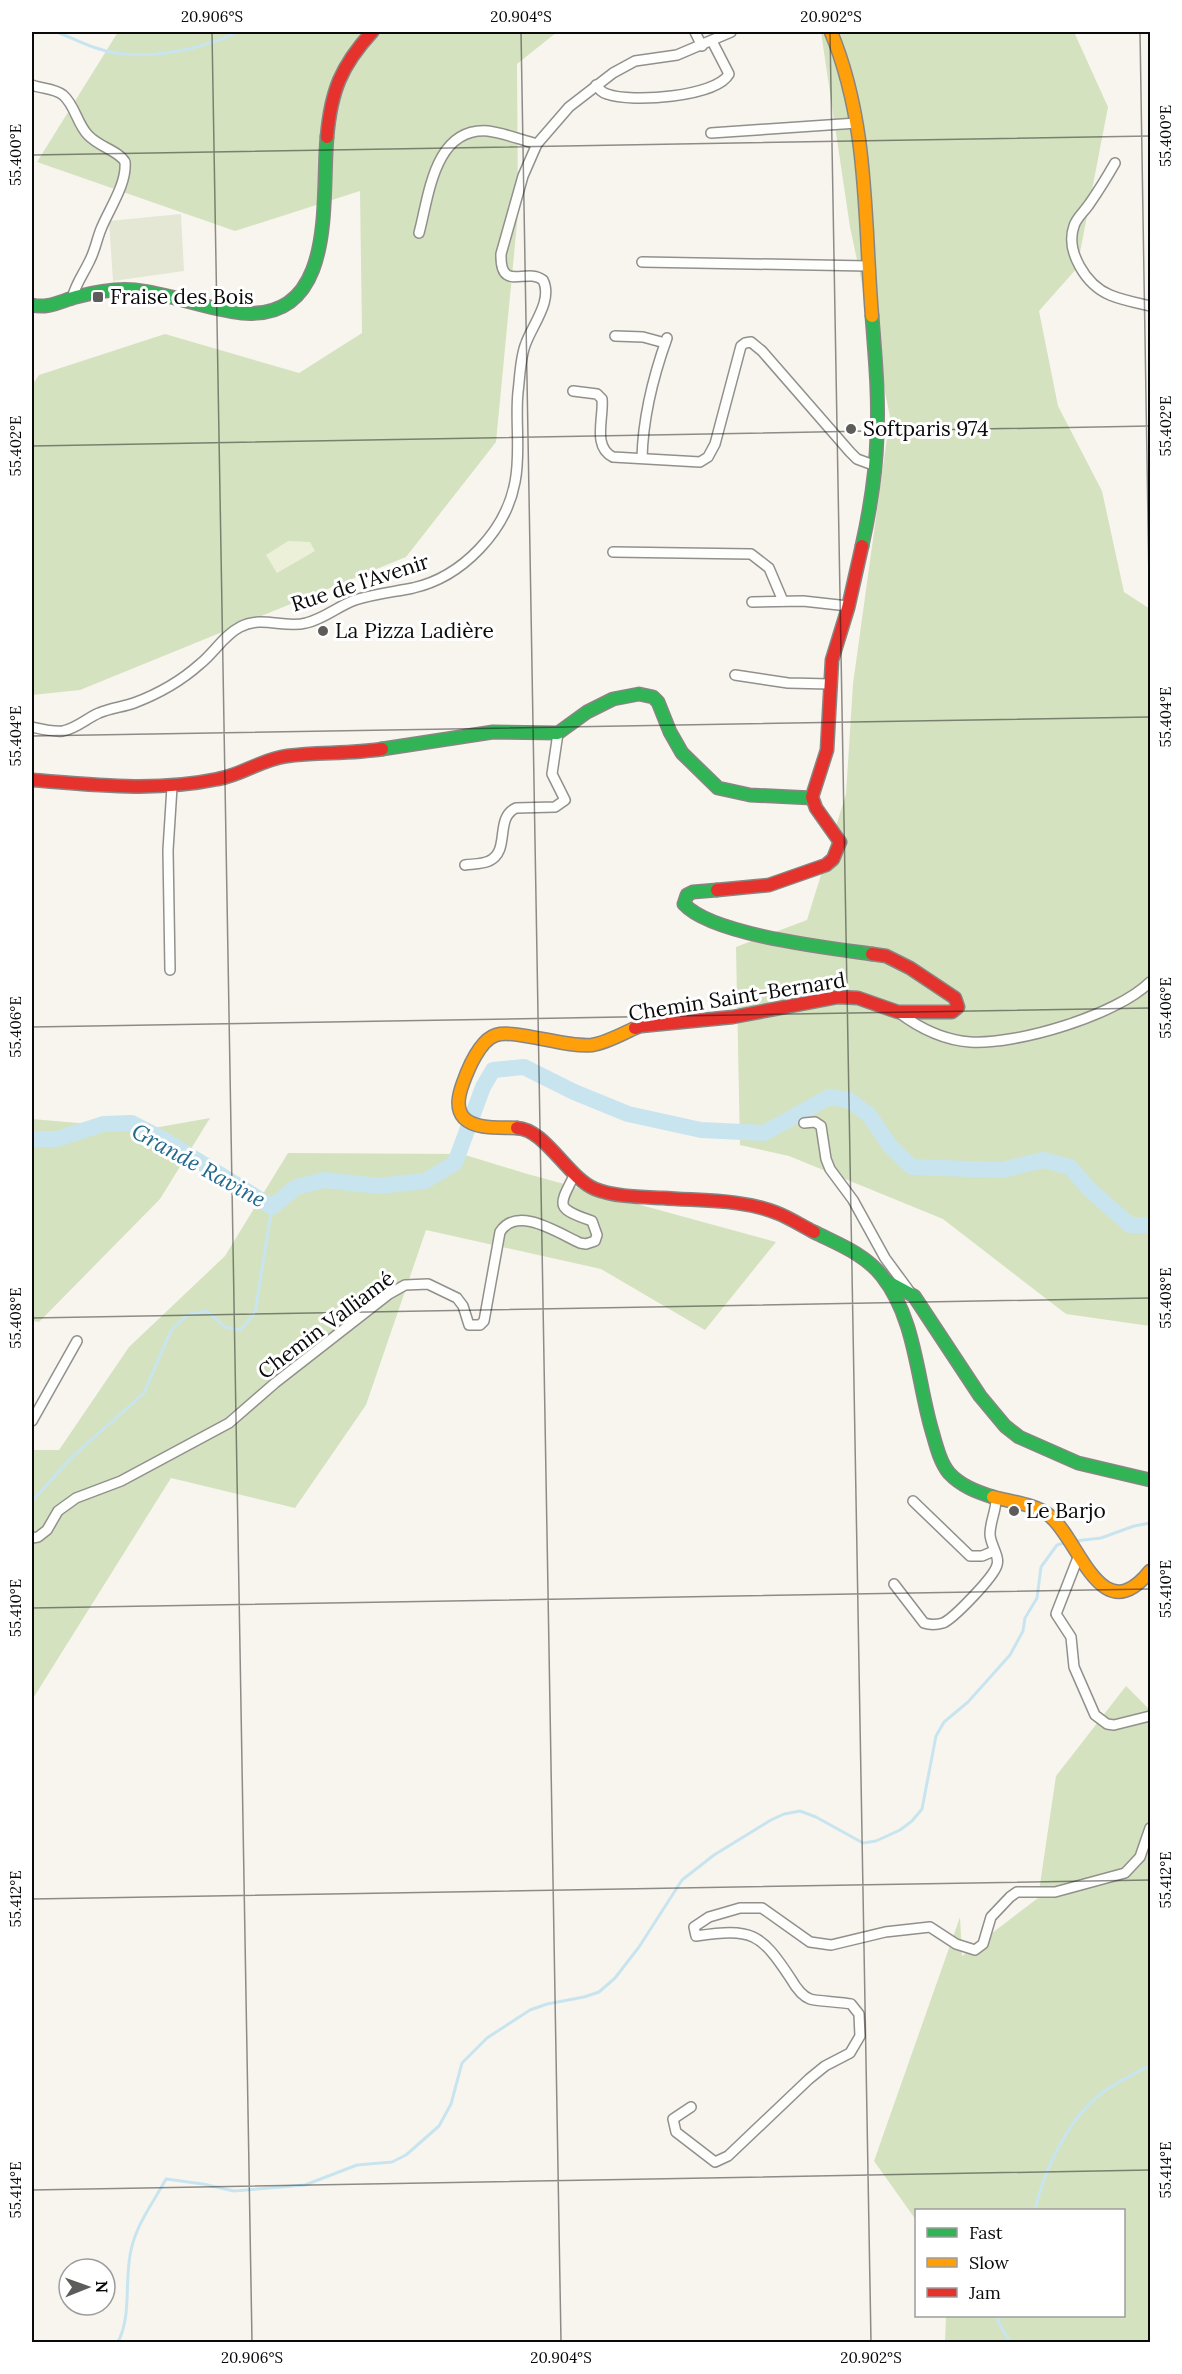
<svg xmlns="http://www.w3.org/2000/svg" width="1182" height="2374" font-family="Lora,serif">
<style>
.forest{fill:#d4e2bf}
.cemetery{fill:#e4e7d4}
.pitch{fill:#ecf0d9}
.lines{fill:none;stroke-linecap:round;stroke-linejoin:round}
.stream{stroke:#c8e5ef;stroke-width:3}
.river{stroke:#c8e5ef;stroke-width:16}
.street-casing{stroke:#91908d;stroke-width:12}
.fast-casing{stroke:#888683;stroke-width:15}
.slow-casing{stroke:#888683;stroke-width:15}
.jam-casing{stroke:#888683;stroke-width:15}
.street{stroke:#fefefc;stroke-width:9}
.fast{stroke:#30b455;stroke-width:12}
.slow{stroke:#ff9f0a;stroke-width:12}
.jam{stroke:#e5322d;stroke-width:12}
.ticks{fill:none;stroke:#0a0a0a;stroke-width:1.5;stroke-opacity:0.45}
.poi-dot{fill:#5d5c5a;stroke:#fff;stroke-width:2}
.labels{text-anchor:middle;stroke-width:6;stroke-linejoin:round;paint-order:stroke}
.poi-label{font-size:21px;fill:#0a0a0a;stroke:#fff;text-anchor:start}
.street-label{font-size:21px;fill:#0a0a0a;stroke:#fff}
.water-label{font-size:22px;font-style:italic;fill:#21688e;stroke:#fff}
.neatline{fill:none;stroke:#0a0a0a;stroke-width:2}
.ticks-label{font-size:15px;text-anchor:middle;fill:#0a0a0a}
</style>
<rect width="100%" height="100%" fill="#f8f5ee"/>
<g class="forest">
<polygon points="118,32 557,32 517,64 518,213 496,442 406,557 80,690 32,695 32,385 39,375 165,334 299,373 362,333 360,191 235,231 37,162"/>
<polygon points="821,32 1074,32 1108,107 1077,268 1039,311 1058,406 1102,491 1124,592 1150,609 1150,1326 1066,1314 943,1219 789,1156 740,1145 736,947 807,920 846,794 853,684 890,416 850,227"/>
<polygon points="210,1118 160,1199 39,1322 32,1321 32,1119 148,1129"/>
<polygon points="288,1153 462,1154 524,1173 776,1242 705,1330 601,1269 426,1230 366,1405 295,1508 171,1478 32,1700 32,1450 59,1450 129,1347 225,1256"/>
<polygon points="1126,1686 1150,1710 1150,2342 945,2342 946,2316 1124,2316 1124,2210 916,2210 916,2220 874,2161 960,1917 962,1956 1038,1898 1056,1776"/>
</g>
<polygon class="cemetery" points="181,214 184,271 113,281 109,221"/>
<polygon class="pitch" points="288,541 310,542 315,551 277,573 266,555"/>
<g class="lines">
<g class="stream">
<path d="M 57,32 C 70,37 83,44 96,48 C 139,63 198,51 238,32"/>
<polyline points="32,1501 73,1456 144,1393 171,1330 187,1315 207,1311 225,1327 240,1330 255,1313 272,1207"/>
<polyline points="1075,1541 1101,1538 1134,1526 1150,1523"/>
<path d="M 1035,2210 C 1044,2170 1068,2118 1103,2092 C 1117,2082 1135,2074 1150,2065"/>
<polyline points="998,2316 998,2322 1010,2342"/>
<path d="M 118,2342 C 132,2315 124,2281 131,2250 C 137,2223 153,2203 166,2179 L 203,2184 L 234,2191 L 305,2185 L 357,2165 L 392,2162 L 406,2155 L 439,2126 L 451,2104 L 462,2063 L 487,2038 L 530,2010 L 547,2004 L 584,1997 L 599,1992 L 615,1978 L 639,1947 L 682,1880 L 714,1855 L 771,1820 L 784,1814 L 800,1811 L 816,1817 L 863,1843 L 876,1841 L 900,1830 L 912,1821 L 922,1809 L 936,1736 L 944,1722 L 968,1702 L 1010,1655 L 1023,1631 L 1025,1618 L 1037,1598 L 1041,1567 L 1057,1545 L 1068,1542"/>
</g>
<polyline class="river" points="32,1139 57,1139 103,1124 132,1123 163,1139 272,1207 296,1187 324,1180 378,1186 425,1181 455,1163 483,1087 493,1070 524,1067 574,1092 628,1114 701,1130 764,1133 829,1097 849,1100 869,1115 891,1147 912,1167 1002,1170 1043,1160 1070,1167 1090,1190 1130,1225 1150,1225"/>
<g class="street-casing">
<g id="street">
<polyline points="695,32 702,46"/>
<path d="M 32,85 C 42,89 54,88 63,95 C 75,105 77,124 88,135 C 99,147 119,151 125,162 C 127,184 109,209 101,229 C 97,239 95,250 90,260 C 83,275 77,281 72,298"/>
<path d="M 596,85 C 599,89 602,93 607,94 C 631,103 716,97 729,74 L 712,41"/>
<polyline points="711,133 857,123"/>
<path d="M 1115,163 C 1107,177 1099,190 1090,203 C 1085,211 1076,218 1074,226 C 1065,251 1086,285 1110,295 C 1122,300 1137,303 1150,306"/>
<path d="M 419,233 C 429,196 434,127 488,131 C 504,133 521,140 537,144"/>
<polyline points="642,262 868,266"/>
<polyline points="615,336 643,337 665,343"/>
<path d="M 573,391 L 597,394 L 602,399 C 604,417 592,447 613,457 L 700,462 L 708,457 L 715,444 L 741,346 L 745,343 L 751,342 L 762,351 L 850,452 L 857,459 L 876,466"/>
<path d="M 642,458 C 643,417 653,377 667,338"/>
<polyline points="613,552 751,554 769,568 783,601"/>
<polyline points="752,602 803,601 848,606"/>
<polyline points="735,675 788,683 830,684"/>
<path d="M 32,727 C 41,729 53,732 63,731 C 77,728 87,718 99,713 C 110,708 123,707 134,703 C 158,694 181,681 200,664 C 214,653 224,635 240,627 C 262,615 284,629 306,623 C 324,619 338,606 355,600 C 374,594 393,592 413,588 C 462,577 506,531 515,482 C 521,452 515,422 518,392 C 520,377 520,357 526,343 C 533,324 553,300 543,280 C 526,267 500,293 501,254 L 523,176 L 537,144 L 569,107 L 613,73 L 635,61 L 677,55 L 731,32"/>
<path d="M 465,865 C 473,864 483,864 489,861 C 511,851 494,818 516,808 L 555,807 L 565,800 L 552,774 L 558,733"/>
<polyline points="170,970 168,850 172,787"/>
<path d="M 898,1012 C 919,1028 944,1040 970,1042 C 1017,1045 1117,1015 1150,982"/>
<polyline points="804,1123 815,1122 821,1126 826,1159 830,1169 853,1200 885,1258 910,1292"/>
<polyline points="32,1421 77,1341"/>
<polyline points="913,1501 970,1556 982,1556 994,1551"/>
<path d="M 32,1538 L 38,1537 L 47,1530 L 58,1511 L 76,1498 L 121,1481 L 229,1423 L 275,1383 L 389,1294 L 405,1285 L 428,1284 L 457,1298 L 463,1306 L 469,1325 L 480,1325 L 484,1321 L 500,1232 C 517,1205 558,1233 580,1243 L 586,1244 L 595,1241 L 597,1235 L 592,1221 C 555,1208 558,1207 575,1174"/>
<polyline points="1079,1555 1056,1614 1071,1637 1074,1667 1095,1715 1107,1724 1114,1725 1150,1716"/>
<path d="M 894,1584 L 924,1623 C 930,1625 936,1625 943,1623 C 953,1619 994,1577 997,1565 C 1000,1556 990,1544 990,1534 C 990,1521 997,1509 996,1497"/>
<path d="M 691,2107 L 673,2119 L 676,2132 L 715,2162 L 728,2156 L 809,2079 L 825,2066 L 850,2053 L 860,2036 L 859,2014 L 851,2004 C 842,2002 815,2001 810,1999 C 802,1996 795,1986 791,1979 C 760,1932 752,1928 696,1936 L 694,1927 L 709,1917 L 740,1908 L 762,1908 L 810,1942 L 831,1945 L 885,1932 L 930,1927 L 956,1944 L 975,1950 L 983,1944 L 991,1917 L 1010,1897 L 1017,1892 L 1055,1892 L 1125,1873 L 1140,1857 L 1150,1828"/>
</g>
</g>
<g class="fast-casing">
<g id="fast">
<path d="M 32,305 C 48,309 61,301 76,297 C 95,292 115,288 135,290 C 171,294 206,309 242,313 C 338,321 321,199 327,137"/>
<path d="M 862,546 C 870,510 876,473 877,436 C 879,396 875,356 872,316"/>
<polyline points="382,749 493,732 558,733 587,712 613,699 639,694 653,697 658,702 670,732 682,753 718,788 750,795 812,798"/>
<path d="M 717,890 L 693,892 L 687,895 L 684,904 C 712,935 829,948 872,954"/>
<path d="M 814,1232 C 838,1244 865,1254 882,1276 C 916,1319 917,1381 932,1431 C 936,1445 940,1462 949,1473 C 961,1486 977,1492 993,1497"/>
<polyline points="888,1282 914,1296 980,1396 1005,1426 1019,1437 1078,1463 1150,1480"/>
</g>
</g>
<g class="slow-casing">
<g id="slow">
<path d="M 831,32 C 869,124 864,219 872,316"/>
<path d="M 517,1128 C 500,1127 476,1130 464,1118 C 455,1108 459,1094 463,1083 C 468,1069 480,1040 496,1035 C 516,1029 566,1048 592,1045 C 606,1043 622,1034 635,1028"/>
<path d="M 993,1497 C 1011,1502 1036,1504 1050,1516 C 1080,1541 1101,1632 1150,1571"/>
</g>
</g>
<g class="jam-casing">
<g id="jam">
<path d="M 327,137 C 331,91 341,66 372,32"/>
<path d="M 32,780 C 95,785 156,792 218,779 C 242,775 262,759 287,756 C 318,752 351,754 382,749"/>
<polyline points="717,890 769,885 826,865 833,859 840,842 816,808 812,797 827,750 832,660 848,608 862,546"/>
<polyline points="635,1028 641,1026 733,1017 838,997 858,998 898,1012 952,1012 958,1007 955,998 910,968 886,956 872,954"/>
<path d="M 517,1128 C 545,1129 568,1178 595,1189 C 615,1197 642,1197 663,1198 C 700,1201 743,1199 777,1213 C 790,1218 802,1226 814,1232"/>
</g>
</g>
<use href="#street" class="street"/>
<use href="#fast" class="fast"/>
<use href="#slow" class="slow"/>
<use href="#jam" class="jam"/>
</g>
<path class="ticks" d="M 212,32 L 252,2342M 521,32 L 561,2342M 830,32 L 871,2342M 1140,32 L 1150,643M 32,155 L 1150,136M 32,446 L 1150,426M 32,736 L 1150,717M 32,1027 L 1150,1008M 32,1318 L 1150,1298M 32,1608 L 1150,1589M 32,1899 L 1150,1880M 32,2190 L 1150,2170"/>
<g class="poi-dot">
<rect x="92" y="291" width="12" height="12" rx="3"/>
<circle cx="851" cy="429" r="6"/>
<circle cx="323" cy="631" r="6"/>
<circle cx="1014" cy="1511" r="6"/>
</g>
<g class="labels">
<g class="poi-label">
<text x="110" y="304">Fraise des Bois</text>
<text x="863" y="436">Softparis 974</text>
<text x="335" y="638">La Pizza Ladière</text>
<text x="1026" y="1518">Le Barjo</text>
</g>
<g class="street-label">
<text transform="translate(360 583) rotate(-18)" y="7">Rue de l'Avenir</text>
<text transform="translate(737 997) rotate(-9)" y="7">Chemin Saint-Bernard</text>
<text transform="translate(326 1325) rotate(-37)" y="7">Chemin Valliamé</text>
</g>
<g class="water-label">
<text transform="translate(199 1165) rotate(29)" y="8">Grande Ravine</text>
</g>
</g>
<rect width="1182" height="2374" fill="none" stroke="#ffffff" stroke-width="66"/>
<rect x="915" y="2209" width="210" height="108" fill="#ffffff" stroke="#9d9d9d" stroke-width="1.5"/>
<rect x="927" y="2228" width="30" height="9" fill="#30b455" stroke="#9d9d9d" stroke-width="1.5"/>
<text x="969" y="2239" font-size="18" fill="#0a0a0a">Fast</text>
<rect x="927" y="2258" width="30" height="9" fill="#ff9f0a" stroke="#9d9d9d" stroke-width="1.5"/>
<text x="969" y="2269" font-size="18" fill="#0a0a0a">Slow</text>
<rect x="927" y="2288" width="30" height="9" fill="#e5322d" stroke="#9d9d9d" stroke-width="1.5"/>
<text x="969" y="2299" font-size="18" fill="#0a0a0a">Jam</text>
<g transform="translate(87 2287) rotate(89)"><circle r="28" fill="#ffffff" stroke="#9d9d9d" stroke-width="1.5"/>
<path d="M0-4.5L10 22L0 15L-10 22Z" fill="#5d5c5a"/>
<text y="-9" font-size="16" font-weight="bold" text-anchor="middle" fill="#0a0a0a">N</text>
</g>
<rect x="33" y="33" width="1116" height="2308" class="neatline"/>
<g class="ticks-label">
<text x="212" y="22">20.906°S</text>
<text x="521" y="22">20.904°S</text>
<text x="831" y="22">20.902°S</text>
<text transform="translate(1166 136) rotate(-90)" y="5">55.400°E</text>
<text transform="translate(16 155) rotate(-90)" y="5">55.400°E</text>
<text transform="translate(1166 426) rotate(-90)" y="5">55.402°E</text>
<text transform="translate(16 446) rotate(-90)" y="5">55.402°E</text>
<text transform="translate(1166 717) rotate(-90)" y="5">55.404°E</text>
<text transform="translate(16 736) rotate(-90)" y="5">55.404°E</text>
<text transform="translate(1166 1008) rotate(-90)" y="5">55.406°E</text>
<text transform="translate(16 1027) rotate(-90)" y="5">55.406°E</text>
<text transform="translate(1166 1298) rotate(-90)" y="5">55.408°E</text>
<text transform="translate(16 1318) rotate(-90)" y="5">55.408°E</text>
<text transform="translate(1166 1589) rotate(-90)" y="5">55.410°E</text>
<text transform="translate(16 1608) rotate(-90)" y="5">55.410°E</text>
<text transform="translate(1166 1880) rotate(-90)" y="5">55.412°E</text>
<text transform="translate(16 1899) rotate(-90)" y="5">55.412°E</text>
<text transform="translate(1166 2170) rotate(-90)" y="5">55.414°E</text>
<text transform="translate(16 2190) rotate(-90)" y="5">55.414°E</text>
<text x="252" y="2363">20.906°S</text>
<text x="561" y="2363">20.904°S</text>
<text x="871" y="2363">20.902°S</text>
</g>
</svg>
